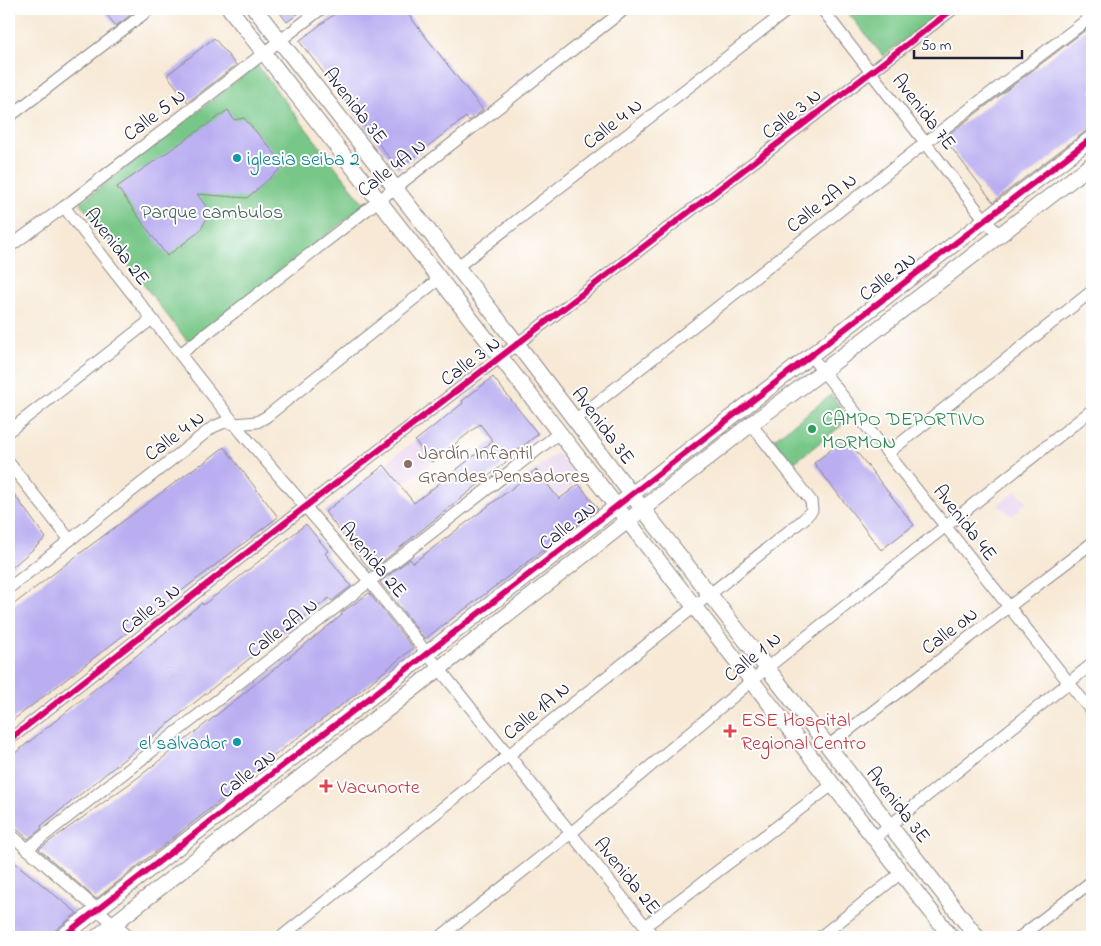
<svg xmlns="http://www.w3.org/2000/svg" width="1101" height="946" font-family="'Indie Flower',sans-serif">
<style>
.built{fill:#e8d2ee}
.green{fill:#78c788;stroke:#4d7462}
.building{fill:#baaef1}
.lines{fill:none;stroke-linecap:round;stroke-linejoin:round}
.minor-casing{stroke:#8c8688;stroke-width:13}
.tertiary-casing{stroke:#8c8688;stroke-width:17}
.minor{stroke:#fff;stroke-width:11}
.tertiary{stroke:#fff;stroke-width:15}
.cycleway-casing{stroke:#fff;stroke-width:9}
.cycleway{stroke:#d6006c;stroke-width:6}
.culture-dot{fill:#0f9aa8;stroke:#fff;stroke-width:2}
.leisure-dot{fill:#2e9e5b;stroke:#fff;stroke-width:2}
.education-dot{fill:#8d6e63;stroke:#fff;stroke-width:2}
.health-dot{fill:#e0444e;stroke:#fff;stroke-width:2}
.labels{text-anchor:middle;stroke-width:4;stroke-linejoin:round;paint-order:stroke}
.street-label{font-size:20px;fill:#22223b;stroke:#fff}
.culture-label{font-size:20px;fill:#0d838f;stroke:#fff;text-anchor:start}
.park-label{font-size:20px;fill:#44645a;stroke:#fff}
.leisure-label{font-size:20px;fill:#27864d;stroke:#fff;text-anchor:start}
.education-label{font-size:20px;fill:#785e54;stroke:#fff;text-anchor:start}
.health-label{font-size:20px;fill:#be3a42;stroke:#fff;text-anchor:start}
</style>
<rect width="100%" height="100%" fill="#fff"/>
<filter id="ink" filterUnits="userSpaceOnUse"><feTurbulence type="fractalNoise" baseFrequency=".02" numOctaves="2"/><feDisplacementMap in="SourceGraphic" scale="10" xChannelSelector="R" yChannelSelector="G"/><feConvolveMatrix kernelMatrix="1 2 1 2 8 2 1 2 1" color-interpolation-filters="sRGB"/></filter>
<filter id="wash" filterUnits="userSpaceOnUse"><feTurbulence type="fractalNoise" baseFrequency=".0096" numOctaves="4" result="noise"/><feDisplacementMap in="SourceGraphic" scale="20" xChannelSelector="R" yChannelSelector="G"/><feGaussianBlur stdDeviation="1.12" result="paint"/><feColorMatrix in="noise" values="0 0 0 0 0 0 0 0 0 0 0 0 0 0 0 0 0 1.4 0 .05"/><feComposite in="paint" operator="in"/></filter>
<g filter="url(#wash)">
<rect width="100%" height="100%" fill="#f7e9d5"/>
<g class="built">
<polygon points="414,441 431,463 401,486 384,464"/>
<polygon points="557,453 579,480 558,496 536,469"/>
<polygon points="1016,491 1027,501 1013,516 998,505"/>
</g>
<g class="green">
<polygon points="845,9 944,9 883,56"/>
<polygon points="257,65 365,205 188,342 80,203"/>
<polygon points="831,395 850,419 792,464 773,440"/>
</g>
<g id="blocks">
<g class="building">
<polygon points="102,9 138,9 116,26"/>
<polygon points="277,9 304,9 287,22"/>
<polygon points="341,9 404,9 483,110 469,121 466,117 398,169 299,41"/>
<polygon points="1092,25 1092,128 1086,131 993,202 944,138"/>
<polygon points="214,38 236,65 188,102 167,75"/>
<polygon points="228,110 234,120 244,118 285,165 247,198 197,194 210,212 200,231 167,256 117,187"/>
<polygon points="493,377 538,434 505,461 506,462 371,571 325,512 384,465 414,503 493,441 480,424 432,462 415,441 463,403 462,401"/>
<polygon points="846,438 914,525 881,550 814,463"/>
<polygon points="224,447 278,517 9,723 9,608 83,551 200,464 201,465"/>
<polygon points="536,470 559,499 579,484 598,509 425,639 380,582 410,559 413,563"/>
<polygon points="9,487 46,538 9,570"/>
<polygon points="306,524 328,551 325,553 351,586 332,601 329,598 249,659 41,826 42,828 28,839 9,822 9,758 202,603 203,605 229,585"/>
<polygon points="369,593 413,648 360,691 266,762 225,797 96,899 39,849 140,776 342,615 341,613"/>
<polygon points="9,858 77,913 47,937 9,937"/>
</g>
</g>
</g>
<g filter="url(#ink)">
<use href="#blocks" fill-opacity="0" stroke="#8c8688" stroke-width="1"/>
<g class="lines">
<g class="minor-casing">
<g id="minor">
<polyline points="822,9 985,220 999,235"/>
<polyline points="9,117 150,9"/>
<polyline points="64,207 242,433 370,582 654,937"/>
<polyline points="9,247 64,207 321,9"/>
<polyline points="457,267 789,9"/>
<polyline points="180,354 395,188 625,9"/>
<polyline points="811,356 1092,712"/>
<polyline points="575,420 925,143 1092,16"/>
<polyline points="9,431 152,319"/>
<polyline points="888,453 1092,291"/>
<polyline points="9,463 70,540"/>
<polyline points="9,588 213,427 225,422 235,424 257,422 266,417 439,279"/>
<polyline points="9,740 305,507 953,9"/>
<polyline points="828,746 1092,543"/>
<polyline points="9,833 129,937"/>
<polyline points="874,838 1092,664"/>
<polyline points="27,849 559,433"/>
<polyline points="645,926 832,785"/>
<polyline points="281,937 804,519 812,510 811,501 751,424"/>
<polyline points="440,937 571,833 767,668 1092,410"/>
<polyline points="820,937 901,873"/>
<polyline points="1020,937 1092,881"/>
</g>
</g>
<g class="tertiary-casing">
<g id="tertiary">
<polyline points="230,9 951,937"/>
<polyline points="255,9 518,345 632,495 977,937"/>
<polyline points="62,937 985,220 1092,138"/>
<polyline points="97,937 751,424 823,371 1092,164"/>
</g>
</g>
<use href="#minor" class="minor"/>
<use href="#tertiary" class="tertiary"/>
<g class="cycleway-casing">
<g id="cycleway">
<polyline points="9,740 305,507 953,9"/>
<polyline points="62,937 985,220 1092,138"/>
</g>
</g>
<use href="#cycleway" class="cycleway"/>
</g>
</g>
<g class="culture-dot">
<circle cx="237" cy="158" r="5"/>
<circle cx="237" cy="742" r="5"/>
</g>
<circle class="leisure-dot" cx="812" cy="429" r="5"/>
<circle class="education-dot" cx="408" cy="464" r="5"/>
<g class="health-dot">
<path d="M727.5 723.5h5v5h5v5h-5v5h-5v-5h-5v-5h5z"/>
<path d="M323.5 778.5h5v5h5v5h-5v5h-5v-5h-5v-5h5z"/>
</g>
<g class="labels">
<g class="street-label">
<text transform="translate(356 105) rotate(52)" y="7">Avenida 3E</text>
<text transform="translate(925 111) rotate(52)" y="7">Avenida 7E</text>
<text transform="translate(791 113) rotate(-38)" y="7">Calle 3 N</text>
<text transform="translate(154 114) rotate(-37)" y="7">Calle 5 N</text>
<text transform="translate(612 123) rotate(-38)" y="7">Calle 4 N</text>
<text transform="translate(391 167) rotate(-38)" y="7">Calle 4A N</text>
<text transform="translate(821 202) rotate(-38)" y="7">Calle 2A N</text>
<text transform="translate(118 246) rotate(52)" y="7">Avenida 2E</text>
<text transform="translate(887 276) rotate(-38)" y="7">Calle 2N</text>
<text transform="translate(470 360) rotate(-37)" y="7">Calle 3 N</text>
<text transform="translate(604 425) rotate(53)" y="7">Avenida 3E</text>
<text transform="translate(174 435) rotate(-37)" y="7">Calle 4 N</text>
<text transform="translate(966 522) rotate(52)" y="7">Avenida 4E</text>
<text transform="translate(567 525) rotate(-38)" y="7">Calle 2N</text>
<text transform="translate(374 559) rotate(50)" y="7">Avenida 2E</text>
<text transform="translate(150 608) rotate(-38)" y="7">Calle 3 N</text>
<text transform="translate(282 627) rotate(-38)" y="7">Calle 2A N</text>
<text transform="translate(949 630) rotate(-37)" y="7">Calle 0N</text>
<text transform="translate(752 656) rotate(-39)" y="7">Calle 1 N</text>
<text transform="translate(536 710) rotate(-39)" y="7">Calle 1A N</text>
<text transform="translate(247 773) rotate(-38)" y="7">Calle 2N</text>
<text transform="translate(899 804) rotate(52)" y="7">Avenida 3E</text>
<text transform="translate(628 875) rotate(51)" y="7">Avenida 2E</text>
</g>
<g class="culture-label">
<text x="247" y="165">iglesia seiba 2</text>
<text x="227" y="749" text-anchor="end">el salvador</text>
</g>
<g class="park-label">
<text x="212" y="218">Parque cambulos</text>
</g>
<g class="leisure-label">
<text x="822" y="425">CAMPO DEPORTIVO<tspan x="822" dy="23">MORMON</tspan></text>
</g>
<g class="education-label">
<text x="418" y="459">Jardín Infantil<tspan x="418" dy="23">Grandes Pensadores</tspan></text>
</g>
<g class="health-label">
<text x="741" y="726">ESE Hospital<tspan x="741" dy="23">Regional Centro</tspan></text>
<text x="337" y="793">Vacunorte</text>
</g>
</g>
<rect width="1101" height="946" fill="none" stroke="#fff" stroke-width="30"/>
<path d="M914 50v8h108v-8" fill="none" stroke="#22223b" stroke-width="2.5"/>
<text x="921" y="50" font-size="15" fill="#22223b" stroke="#ffffff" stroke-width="4" paint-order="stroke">50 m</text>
</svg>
